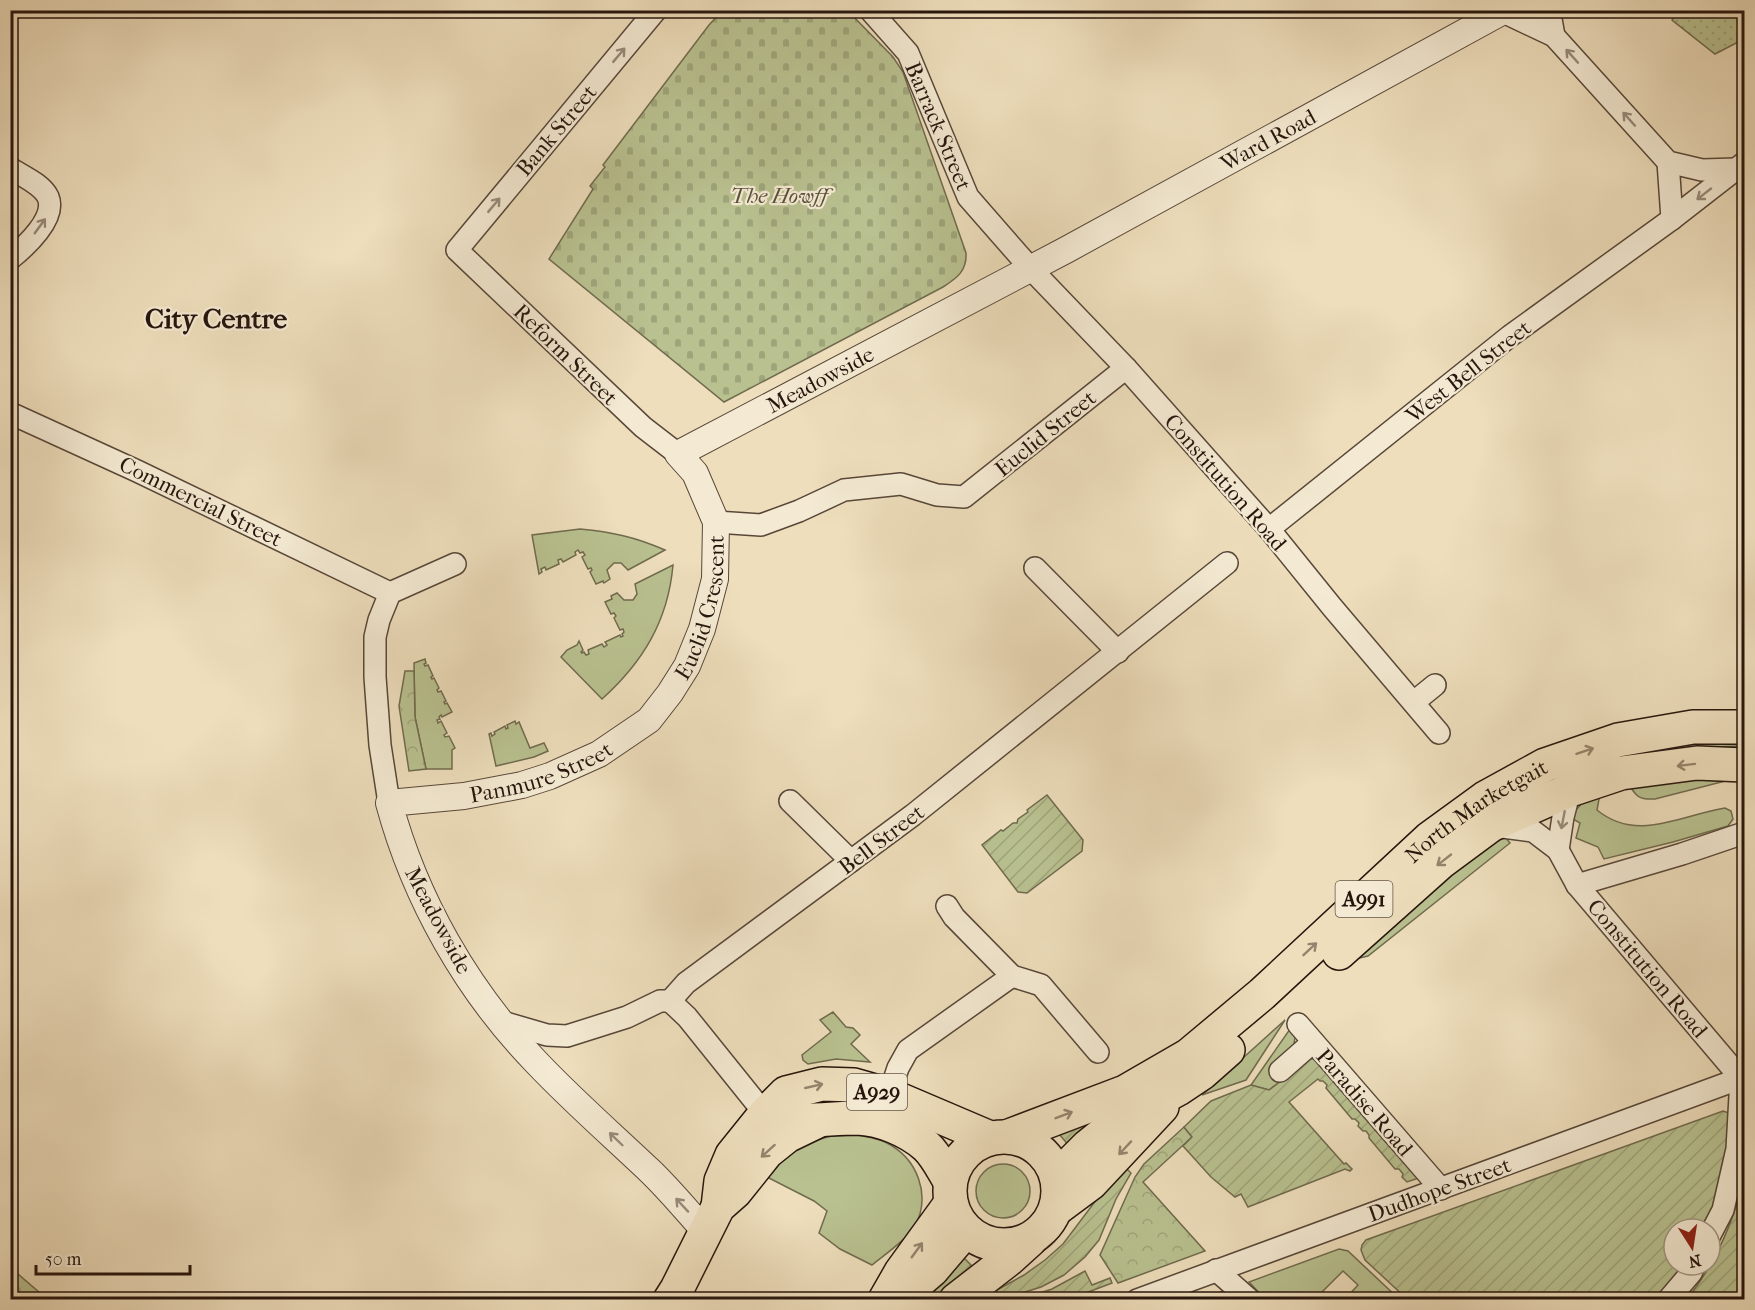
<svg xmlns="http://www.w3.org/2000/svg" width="1755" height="1310" font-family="'IM FELL French Canon',serif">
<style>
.grass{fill:#b9c190;stroke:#706b4e;stroke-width:1.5}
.forest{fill:url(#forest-crowns);stroke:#706b4e;stroke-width:1.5}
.cemetery{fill:url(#cemetery-stones);stroke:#706b4e;stroke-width:1.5}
.park{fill:url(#park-dots);stroke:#706b4e;stroke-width:1.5}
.garden{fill:url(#garden-furrows);stroke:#706b4e;stroke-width:1.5}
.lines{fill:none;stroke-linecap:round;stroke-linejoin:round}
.minor-casing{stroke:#584739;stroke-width:24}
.tertiary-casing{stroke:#584739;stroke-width:28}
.primary-casing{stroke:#26150d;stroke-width:36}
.minor{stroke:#f4ead3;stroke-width:21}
.tertiary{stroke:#f4ead3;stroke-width:26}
.primary{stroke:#eedebc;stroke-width:33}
.oneway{stroke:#978a7a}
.oneway2{stroke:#94846d}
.labels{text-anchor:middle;stroke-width:4.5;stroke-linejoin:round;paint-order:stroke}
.shield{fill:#f4ead3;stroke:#645548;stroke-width:1.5}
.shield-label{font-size:21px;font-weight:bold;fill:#26150d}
.street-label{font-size:22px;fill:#26150d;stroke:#f4ead3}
.park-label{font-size:22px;font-style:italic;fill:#59513b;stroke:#f4ead3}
.district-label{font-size:28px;font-weight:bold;fill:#26150d;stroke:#f4ead3}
</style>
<defs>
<pattern id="forest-crowns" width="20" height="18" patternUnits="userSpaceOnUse" patternTransform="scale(1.5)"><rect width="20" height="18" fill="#b9c190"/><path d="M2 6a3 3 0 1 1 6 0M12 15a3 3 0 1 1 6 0" fill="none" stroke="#9fa57b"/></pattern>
<pattern id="cemetery-stones" width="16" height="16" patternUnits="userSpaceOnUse" patternTransform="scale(1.5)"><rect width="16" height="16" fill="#b9c190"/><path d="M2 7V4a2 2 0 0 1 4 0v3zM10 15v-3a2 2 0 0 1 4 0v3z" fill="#9fa57b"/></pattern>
<pattern id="park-dots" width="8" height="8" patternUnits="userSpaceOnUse" patternTransform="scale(1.5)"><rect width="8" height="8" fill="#b9c190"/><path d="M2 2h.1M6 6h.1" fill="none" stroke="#9fa57b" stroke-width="1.8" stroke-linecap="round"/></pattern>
<pattern id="garden-furrows" width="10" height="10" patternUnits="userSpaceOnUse" patternTransform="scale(1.5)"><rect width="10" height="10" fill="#b9c190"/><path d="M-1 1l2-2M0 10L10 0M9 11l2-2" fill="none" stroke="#9fa57b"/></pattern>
</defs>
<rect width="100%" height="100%" fill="#eedebc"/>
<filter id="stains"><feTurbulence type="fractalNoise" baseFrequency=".00333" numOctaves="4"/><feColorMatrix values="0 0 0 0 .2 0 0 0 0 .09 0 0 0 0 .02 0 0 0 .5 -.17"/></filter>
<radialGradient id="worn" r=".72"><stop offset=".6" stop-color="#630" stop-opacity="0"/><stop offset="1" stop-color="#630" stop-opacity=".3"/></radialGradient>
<g class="grass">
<path d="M 580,529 C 612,532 635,537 665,550 L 628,570 L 621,563 L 614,563 L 607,570 L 610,579 L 604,583 L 603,581 L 596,584 L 590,572 L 592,570 L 591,568 L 588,569 L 582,557 L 585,555 L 583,552 L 580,553 L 578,550 L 575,552 L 576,555 L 563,562 L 561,559 L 558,560 L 559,564 L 546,570 L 545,567 L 541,569 L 542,572 L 539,574 L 532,535 Z"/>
<path d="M 673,565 C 668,621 643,662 602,699 L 561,657 L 567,650 L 577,645 L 579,641 L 583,650 L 581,652 L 582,653 L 584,652 L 586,655 L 589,654 L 588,650 L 602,644 L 604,647 L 607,645 L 605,642 L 620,635 L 621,637 L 623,636 L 622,634 L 624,632 L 623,629 L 620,630 L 614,618 L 616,616 L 614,613 L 611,614 L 605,602 L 612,599 L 611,596 L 617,593 L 624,600 L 633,600 L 637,594 L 635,584 Z"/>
<polygon points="425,659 426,663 424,664 425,666 428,665 433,676 431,677 432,679 434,678 439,688 437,690 438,692 441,691 446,701 444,702 445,704 447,703 452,712 442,717 441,715 439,717 440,719 437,720 438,723 441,721 447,733 444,735 445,737 449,736 455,748 452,750 452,769 426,769 415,717 414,663"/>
<polygon points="515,721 516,724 519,722 530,748 544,743 548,751 534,757 496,766 489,734 491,733 492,736 495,734 494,732 505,726 506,729 508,728 507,725"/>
<path d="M 1744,739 L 1744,746 C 1705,747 1666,749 1627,756 L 1625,750 L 1649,745 Z"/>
<path d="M 1737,778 L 1655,799 C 1638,800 1636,796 1627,782 Z"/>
<path d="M 1601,788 L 1597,810 C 1637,843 1681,815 1725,808 L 1731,811 L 1733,819 L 1728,826 L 1673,842 L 1604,859 L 1598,847 L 1576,838 L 1580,823 L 1570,817 L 1589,795 Z"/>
<polygon points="1505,837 1510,843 1368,956 1351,960 1485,843"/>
<polygon points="833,1012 846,1027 853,1028 860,1035 851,1044 870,1062 836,1059 808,1064 803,1060 802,1055 831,1032 820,1020"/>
<polygon points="1285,1020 1246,1080 1202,1095"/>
<polygon points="1290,1029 1295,1037 1293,1051 1284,1079 1269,1090 1251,1085"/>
<path d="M 858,1135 C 867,1137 877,1138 885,1142 C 918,1158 932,1196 914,1228 C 907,1239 883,1256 872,1265 L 840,1249 L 819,1233 L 827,1211 L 814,1201 L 769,1178 L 762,1177 L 803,1144 L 831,1136 Z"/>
<circle cx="1003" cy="1191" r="27"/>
<polygon points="1339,1249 1348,1251 1399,1299 1345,1299 1358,1285 1343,1271 1315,1299 1287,1299 1282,1295 1278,1299 1265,1299 1249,1282"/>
<polygon points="1226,1290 1236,1299 1199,1300"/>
</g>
<g class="forest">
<polygon points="405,671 414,671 415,717 426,769 409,771 399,706"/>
<polygon points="1184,1127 1192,1137 1143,1182 1205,1251 1118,1283 1100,1255 1135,1177 1144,1164"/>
</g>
<g class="cemetery">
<path d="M 847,10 L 893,57 L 903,72 L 966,253 C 967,271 957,278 943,287 L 724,402 L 549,259 L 593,189 L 590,186 L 605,167 L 603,165 L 709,25 L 722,11 Z"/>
<polygon points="10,1268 11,1268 47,1299 11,1299"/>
</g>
<polygon class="park" points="1679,11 1744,11 1744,39 1715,54 1672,20"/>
<g class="garden">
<polygon points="1047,795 1083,840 1082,851 1027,893 1018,892 982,845 1001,830 1003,831 1013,823 1017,823 1018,819 1028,812 1027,810"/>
<polygon points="1310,1059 1321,1059 1419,1178 1407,1182 1402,1177 1403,1174 1399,1169 1395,1169 1369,1138 1369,1135 1366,1131 1363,1131 1358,1126 1359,1123 1355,1119 1352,1119 1326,1088 1327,1085 1323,1081 1320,1081 1318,1079 1289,1102 1344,1164 1346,1163 1352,1169 1350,1171 1345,1169 1248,1207 1241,1194 1235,1197 1211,1177 1183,1146 1192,1137 1184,1127 1211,1101 1251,1085 1269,1090"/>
<polygon points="1723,1111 1729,1113 1730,1137 1722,1188 1706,1229 1674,1229 1674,1265 1687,1265 1660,1299 1407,1299 1365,1260 1361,1250 1362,1245 1366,1240"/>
<polygon points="1098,1118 1070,1147 1059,1134"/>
<polygon points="1127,1169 1131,1173 1116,1199 1099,1240 1085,1257 1064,1275 1041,1287 1003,1299 979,1300 1024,1275 1045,1260 1063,1244 1103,1191"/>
<path d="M 1744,1177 L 1744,1299 L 1687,1299 C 1715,1264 1734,1221 1744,1177 Z"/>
<polygon points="962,1256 971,1265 970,1270 934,1299 919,1300"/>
<polygon points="1085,1271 1092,1285 1110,1278 1112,1283 1070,1299 1021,1299 1052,1289"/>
</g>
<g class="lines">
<g class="minor-casing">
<g id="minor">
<polyline points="656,10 457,250 643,427 678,454"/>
<polyline points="870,10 908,53 968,197 1031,269 1126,368 1269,529 1332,607 1439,733"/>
<polyline points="1499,10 1554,36 1668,162 1702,170 1736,169"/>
<polyline points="1551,10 1551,19 1554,36"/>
<polyline points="1668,162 1672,219"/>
<path d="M 10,168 C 22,176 42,184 48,197 C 57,218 25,247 10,259"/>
<polyline points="10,413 137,471 390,593"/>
<polyline points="716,522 761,525 799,511 844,490 901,484 937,495 964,497 1126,368"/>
<polyline points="1269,529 1510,336 1672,219 1744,163"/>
<polyline points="1035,568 1118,652"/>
<polyline points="1414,702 1435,685"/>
<polyline points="790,801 851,861"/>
<polyline points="389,803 380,745 375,677 375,637 379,620 390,593 455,564"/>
<polyline points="1495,826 1533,831 1558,850 1577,885 1744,1082"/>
<polyline points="1558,850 1563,817 1570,790"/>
<polyline points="1577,885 1682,854 1744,833"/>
<polyline points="947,906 954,917 1012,976 1041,985 1098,1052"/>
<polyline points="670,1001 686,983 913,815 1227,563"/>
<polyline points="670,1001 687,1017 765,1114"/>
<polyline points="502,1022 547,1035 567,1036 627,1017 660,1001 670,1001"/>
<polyline points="1298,1024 1441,1189"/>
<polyline points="1280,1071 1313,1042"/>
<polyline points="889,1095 898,1068 908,1050 1012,976"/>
<polyline points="1710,1235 1723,1210 1737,1149 1741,1078"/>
<polyline points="1216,1270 1250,1300"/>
<polyline points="1137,1300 1744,1077"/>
<polyline points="1668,1300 1691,1273 1695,1265"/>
</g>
</g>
<g class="tertiary-casing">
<g id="tertiary">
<path id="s1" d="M 705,1231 C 687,1211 669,1189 649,1170 C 612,1135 572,1100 537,1063 C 467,991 415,899 389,803 L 464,796 L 522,785 L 550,776 L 599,754 L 649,720 L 670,693 L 687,666 L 702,629 L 715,579 L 716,522 L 695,473 L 678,454 L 1066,250 L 1505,10"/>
</g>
</g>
<g class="primary-casing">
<g id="primary">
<polyline points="1339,953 1441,862 1491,825 1570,790 1621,773 1697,763 1744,765"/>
<path d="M 796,1120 C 816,1121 836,1118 857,1118 C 881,1119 908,1130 926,1146 C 936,1155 943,1170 950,1181"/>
<path id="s2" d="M 1009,1136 L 1125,1092 L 1189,1055 L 1262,994 L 1430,838 L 1485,798 L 1545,765 L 1618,740 L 1693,727 L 1744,727"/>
<circle cx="1004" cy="1191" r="54"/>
<polyline points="1057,1177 1088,1146 1119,1121 1178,1089 1202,1073 1228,1050"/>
<polyline points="718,1207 721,1181 732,1155 765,1114 786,1093 822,1084 854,1085 889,1095 990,1138"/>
<polyline points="1056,1209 1091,1183 1162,1107"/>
<polyline points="670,1300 677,1289 718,1207 735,1192 767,1152 787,1136 818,1121"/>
<polyline points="885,1300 901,1272 951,1203"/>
<polyline points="897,1300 932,1270 966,1230"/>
<polyline points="956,1300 1009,1259 1030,1240"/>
</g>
</g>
<use href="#minor" class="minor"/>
<use href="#tertiary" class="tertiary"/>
<use href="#primary" class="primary"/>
</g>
<defs><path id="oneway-shaft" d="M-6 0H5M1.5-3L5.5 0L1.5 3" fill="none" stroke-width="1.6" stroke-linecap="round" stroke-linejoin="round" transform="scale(1.5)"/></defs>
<g class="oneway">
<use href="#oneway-shaft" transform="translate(619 55) rotate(-50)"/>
<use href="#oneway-shaft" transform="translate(1572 56) rotate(-132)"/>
<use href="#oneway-shaft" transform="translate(1629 119) rotate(-132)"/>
<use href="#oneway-shaft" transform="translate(1704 194) rotate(142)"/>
<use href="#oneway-shaft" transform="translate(494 205) rotate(-50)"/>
<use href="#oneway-shaft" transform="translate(40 226) rotate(-54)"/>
<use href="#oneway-shaft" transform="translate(1563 820) rotate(101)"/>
<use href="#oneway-shaft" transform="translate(616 1139) rotate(-136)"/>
<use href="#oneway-shaft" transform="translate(682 1205) rotate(-133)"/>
</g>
<g class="oneway2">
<use href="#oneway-shaft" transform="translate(1585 751) rotate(-19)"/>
<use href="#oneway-shaft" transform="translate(1686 765) rotate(173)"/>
<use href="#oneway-shaft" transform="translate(1444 860) rotate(142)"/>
<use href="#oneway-shaft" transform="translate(1310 949) rotate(-43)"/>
<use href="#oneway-shaft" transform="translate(814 1086) rotate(-13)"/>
<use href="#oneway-shaft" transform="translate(1064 1115) rotate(-21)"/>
<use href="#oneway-shaft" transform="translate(1125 1148) rotate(133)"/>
<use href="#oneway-shaft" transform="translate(768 1151) rotate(138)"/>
<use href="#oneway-shaft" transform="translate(917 1250) rotate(-54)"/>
</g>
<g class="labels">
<g class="shield">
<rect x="1335.5" y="881" width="57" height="36" rx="4.5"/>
<rect x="847" y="1074" width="60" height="36" rx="4.5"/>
</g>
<g class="shield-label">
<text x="1364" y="906">A991</text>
<text x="877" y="1099">A929</text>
</g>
<g class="street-label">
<text transform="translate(939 126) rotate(67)" y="8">Barrack Street</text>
<text transform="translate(556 130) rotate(-50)" y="8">Bank Street</text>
<text dy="8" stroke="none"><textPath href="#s1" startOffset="1780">Ward Road</textPath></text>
<text transform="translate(566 354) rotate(44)" y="8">Reform Street</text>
<text transform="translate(1468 371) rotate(-38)" y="8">West Bell Street</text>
<text dy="8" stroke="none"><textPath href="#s1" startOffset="1272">Meadowside</textPath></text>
<text transform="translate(1045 433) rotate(-39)" y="8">Euclid Street</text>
<text transform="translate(1226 482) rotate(49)" y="8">Constitution Road</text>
<text transform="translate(201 501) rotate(26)" y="8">Commercial Street</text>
<text dy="8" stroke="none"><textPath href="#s1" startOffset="945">Euclid Crescent</textPath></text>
<text dy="8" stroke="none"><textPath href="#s1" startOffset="696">Panmure Street</textPath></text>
<text dy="8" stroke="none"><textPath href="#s2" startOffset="576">North Marketgait</textPath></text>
<text transform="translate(881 839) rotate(-37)" y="8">Bell Street</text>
<text transform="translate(439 920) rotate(62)" y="8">Meadowside</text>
<text transform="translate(1648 968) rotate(50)" y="8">Constitution Road</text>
<text transform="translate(1365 1102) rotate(49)" y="8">Paradise Road</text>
<text transform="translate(1439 1189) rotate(-20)" y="8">Dudhope Street</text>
</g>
<g class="park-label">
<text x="779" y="203">The Howff</text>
</g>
<g class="district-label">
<text x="216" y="328">City Centre</text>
</g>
</g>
<rect width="1755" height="1310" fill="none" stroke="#eedebc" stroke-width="36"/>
<rect x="12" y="12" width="1731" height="1286" fill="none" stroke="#26150d" stroke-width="3"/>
<rect x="18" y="18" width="1719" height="1274" fill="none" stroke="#26150d" stroke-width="1.5"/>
<g transform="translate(1692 1247) rotate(168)"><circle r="28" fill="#f4ead3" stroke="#a29584" stroke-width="1.5"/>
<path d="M0-4.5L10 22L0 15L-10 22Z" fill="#8f2418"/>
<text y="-9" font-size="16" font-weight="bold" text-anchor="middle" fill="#26150d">N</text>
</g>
<path d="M36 1265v9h154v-9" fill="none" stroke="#26150d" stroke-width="3"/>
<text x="45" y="1265" font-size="18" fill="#26150d" stroke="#f4ead3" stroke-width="4.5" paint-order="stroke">50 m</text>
<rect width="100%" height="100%" filter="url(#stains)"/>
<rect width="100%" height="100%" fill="url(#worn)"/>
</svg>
